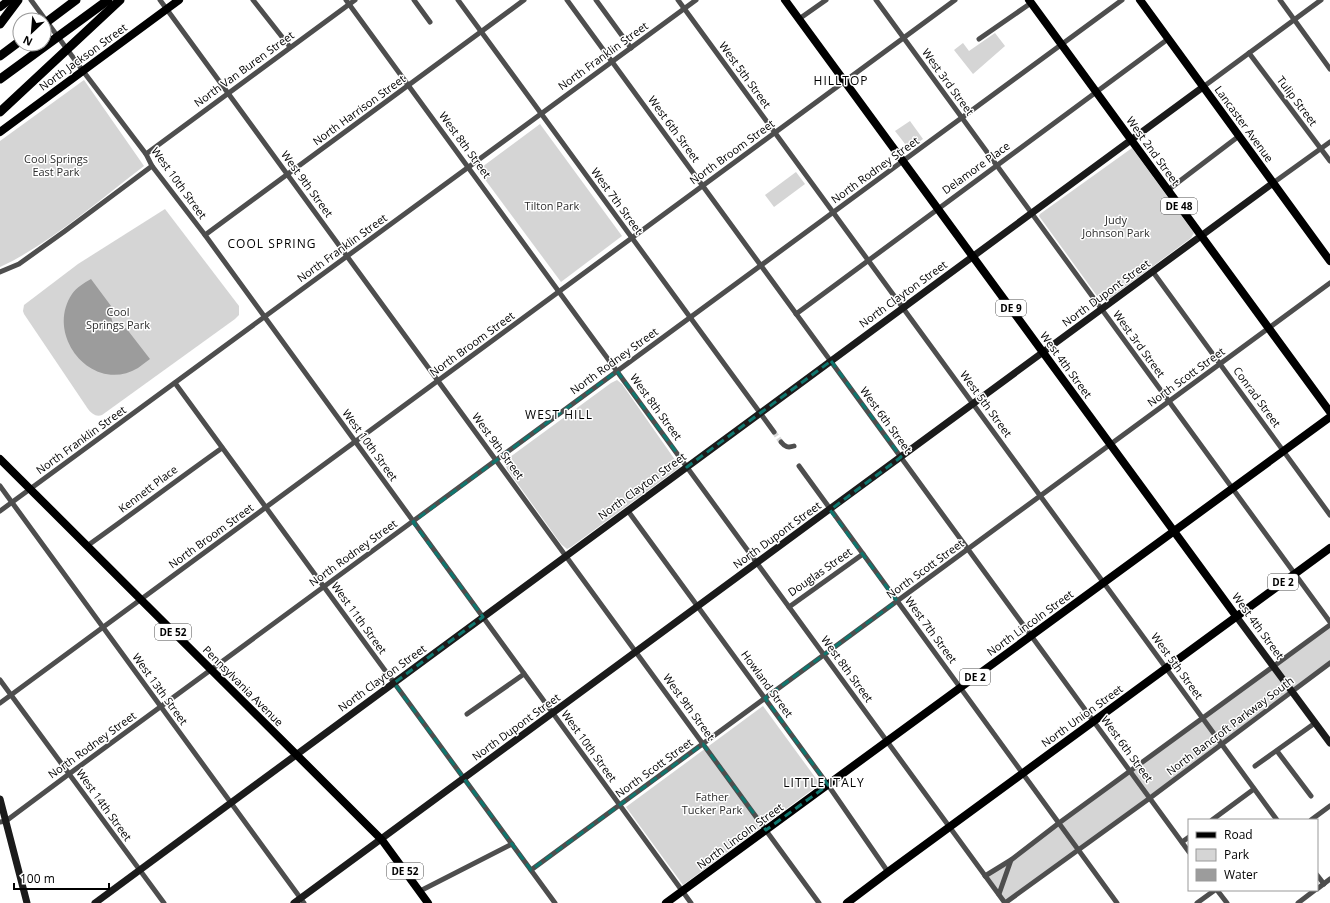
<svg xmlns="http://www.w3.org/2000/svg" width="1330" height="903" font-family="'Open Sans',sans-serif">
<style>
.green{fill:#d5d5d5}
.water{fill:#9c9c9c}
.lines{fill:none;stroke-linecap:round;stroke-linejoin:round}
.street-tunnel{stroke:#d9d9d9;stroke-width:5;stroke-dasharray:5 2.5;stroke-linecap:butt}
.street{stroke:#4e4e4e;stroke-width:5}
.secondary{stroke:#1b1b1b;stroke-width:7}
.primary{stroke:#000;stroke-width:8}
.highway{stroke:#000;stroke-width:9}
.marked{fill:none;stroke:#0f766e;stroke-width:3;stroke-dasharray:8 5;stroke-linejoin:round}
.labels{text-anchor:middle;stroke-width:3;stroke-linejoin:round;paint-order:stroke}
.shield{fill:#fff;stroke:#4c4c4c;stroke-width:1}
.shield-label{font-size:10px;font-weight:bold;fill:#000}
.street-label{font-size:11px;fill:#000;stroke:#fff}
.park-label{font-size:11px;fill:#2c2c2c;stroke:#fff}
.neighbourhood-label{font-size:12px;letter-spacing:1px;fill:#000;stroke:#fff}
</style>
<rect width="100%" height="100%" fill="#fff"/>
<g class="green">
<polygon points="995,33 1005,46 973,74 954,50 963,43 969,51"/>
<path d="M 84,80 L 144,166 C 99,200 50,244 0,267 L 0,141 Z"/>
<polygon points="910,121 923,139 909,149 895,131"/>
<polygon points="540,124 622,236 561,282 478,170"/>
<polygon points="1132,148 1194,233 1191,238 1106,301 1100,300 1039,216 1040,214"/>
<polygon points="796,172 805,184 774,207 765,195"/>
<path d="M 165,209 L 239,306 L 239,315 L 235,319 L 102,415 C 96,417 92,414 88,409 L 24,314 L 23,311 L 24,305 L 78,264 Z"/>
<polygon points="617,380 622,384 680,467 571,547 567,549 561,544 507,469 505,463 510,457 611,383"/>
<polygon points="1330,625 1330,663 1005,903 985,876"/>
<polygon points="763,706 820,784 683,885 626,807"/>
</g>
<path class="water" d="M 91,279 L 114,310 L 111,316 L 113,325 L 119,329 L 126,328 L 150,359 C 146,362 142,365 138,368 C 93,395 44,336 72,294 C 77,287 84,283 91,279 Z"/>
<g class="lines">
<polyline class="street-tunnel" points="774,432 781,442"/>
<g class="street">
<polyline points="31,0 83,71 146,154 152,166 205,235 691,903"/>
<polyline points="160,0 819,903"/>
<polyline points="253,0 290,47"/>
<polyline points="346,0 1005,903"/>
<polyline points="414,0 430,22"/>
<polyline points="458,0 774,432"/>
<polyline points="567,0 1189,852"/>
<polyline points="596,0 631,48"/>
<polyline points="678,0 1277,820"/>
<polyline points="876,0 1330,622"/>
<polyline points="1280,0 1330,69"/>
<polyline points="799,19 826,0"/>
<polyline points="979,39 1031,3"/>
<polyline points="1249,53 1330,161"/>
<polyline points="1203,87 1321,0"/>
<polyline points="146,154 355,0"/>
<polyline points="1273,183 1330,142"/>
<polyline points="1168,190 1239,136"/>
<polyline points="205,235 524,0"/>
<polyline points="0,272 19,264 65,231 152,166"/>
<polyline points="1153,272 1330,515"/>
<polyline points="796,314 1168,39"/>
<polyline points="175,383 555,903"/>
<path d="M 781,442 C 785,447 788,448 794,446"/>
<polyline points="799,466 1117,903"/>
<polyline points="0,486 304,903"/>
<polyline points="0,511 696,0"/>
<polyline points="628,511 828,785 888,872"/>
<path d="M 87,546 C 132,514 177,480 222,448"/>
<polyline points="789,607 863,554"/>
<polyline points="0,680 164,903"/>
<polyline points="0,703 955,0"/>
<polyline points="467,714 524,674"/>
<polyline points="1277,751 1311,796"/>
<polyline points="1255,766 1315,723"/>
<polyline points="1212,820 1254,789"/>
<polyline points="1311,820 1330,806"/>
<polyline points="0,822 6,821 69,774 1122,0"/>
<polyline points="1182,842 1189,837"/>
<polyline points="531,870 1330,283"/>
<polyline points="1317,875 1324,884"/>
<polyline points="985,876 1011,860 1059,823 1330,625"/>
<polyline points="1317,889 1330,879"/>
<polyline points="1217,890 1227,903"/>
<polyline points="420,891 512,844"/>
<polyline points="999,894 1011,860"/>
<polyline points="1005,903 1150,798 1330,663"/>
<polyline points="1197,903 1215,890"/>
<polyline points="1298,903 1315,890"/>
</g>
<g class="secondary">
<polyline points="1236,616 1330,743"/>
<polyline points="0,799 27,903"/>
<polyline points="95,903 1203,87"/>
<polyline points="294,903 1273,183"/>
</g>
<g class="primary">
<polyline points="785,0 1236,616"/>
<polyline points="1029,0 1330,412"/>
<polyline points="1140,0 1330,261"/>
<polyline points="0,7 9,0"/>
<polyline points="0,132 179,0"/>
<polyline points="0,459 382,840 428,903"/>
<polyline points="666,903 1330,417"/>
<polyline points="847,903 888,872 1330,548"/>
</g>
<g class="highway">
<polyline points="0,24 18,0"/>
<polyline points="44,24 76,0"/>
<polyline points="0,56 20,41"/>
<polyline points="0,79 108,0"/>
<polyline points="0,112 120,0"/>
</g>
</g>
<path class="marked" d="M 831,361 L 901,457 L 830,510 L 897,601 L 765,698 L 828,785 L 766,830 L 703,744 L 531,870 L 394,683 L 483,617 L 413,522 L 617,371 L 687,467 Z"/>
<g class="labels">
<g class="shield">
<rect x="1161" y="198" width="36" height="16" rx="3"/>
<rect x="996" y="300" width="30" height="16" rx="3"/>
<rect x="1268" y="574" width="30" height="16" rx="3"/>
<rect x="155" y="624" width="36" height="16" rx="3"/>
<rect x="960" y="669" width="30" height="16" rx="3"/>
<rect x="387" y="863" width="36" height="16" rx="3"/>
</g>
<g class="shield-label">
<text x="1179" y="210">DE 48</text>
<text x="1011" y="312">DE 9</text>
<text x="1283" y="586">DE 2</text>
<text x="173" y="636">DE 52</text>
<text x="975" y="681">DE 2</text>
<text x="405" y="875">DE 52</text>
</g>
<g class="street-label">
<text transform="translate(603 56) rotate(-36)" y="4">North Franklin Street</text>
<text transform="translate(83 57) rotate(-36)" y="4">North Jackson Street</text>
<text transform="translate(244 69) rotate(-36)" y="4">North Van Buren Street</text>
<text transform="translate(745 75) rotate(54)" y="4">West 5th Street</text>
<text transform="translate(948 82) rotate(54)" y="4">West 3rd Street</text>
<text transform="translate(1297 101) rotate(53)" y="4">Tulip Street</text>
<text transform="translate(359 110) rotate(-36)" y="4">North Harrison Street</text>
<text transform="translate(1244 124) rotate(54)" y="4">Lancaster Avenue</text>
<text transform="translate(674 129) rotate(54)" y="4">West 6th Street</text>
<text transform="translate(465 145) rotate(54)" y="4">West 8th Street</text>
<text transform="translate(1153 151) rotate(54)" y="4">West 2nd Street</text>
<text transform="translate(732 152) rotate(-36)" y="4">North Broom Street</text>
<text transform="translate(976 168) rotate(-36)" y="4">Delamore Place</text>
<text transform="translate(875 170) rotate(-36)" y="4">North Rodney Street</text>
<text transform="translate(179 183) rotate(54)" y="4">West 10th Street</text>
<text transform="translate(307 184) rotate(54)" y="4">West 9th Street</text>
<text transform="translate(617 201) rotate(54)" y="4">West 7th Street</text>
<text transform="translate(342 248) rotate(-36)" y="4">North Franklin Street</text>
<text transform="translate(1106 293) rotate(-36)" y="4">North Dupont Street</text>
<text transform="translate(903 294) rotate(-36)" y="4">North Clayton Street</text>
<text transform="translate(472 344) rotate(-36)" y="4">North Broom Street</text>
<text transform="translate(1139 344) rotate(54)" y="4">West 3rd Street</text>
<text transform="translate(614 361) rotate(-36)" y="4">North Rodney Street</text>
<text transform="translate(1066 365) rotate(54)" y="4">West 4th Street</text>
<text transform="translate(1186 377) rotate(-36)" y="4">North Scott Street</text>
<text transform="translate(1257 397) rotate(54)" y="4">Conrad Street</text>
<text transform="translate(986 404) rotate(54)" y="4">West 5th Street</text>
<text transform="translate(656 407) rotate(54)" y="4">West 8th Street</text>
<text transform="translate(886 420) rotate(54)" y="4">West 6th Street</text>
<text transform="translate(81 440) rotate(-36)" y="4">North Franklin Street</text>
<text transform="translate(370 445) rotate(54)" y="4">West 10th Street</text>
<text transform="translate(498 446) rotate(54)" y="4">West 9th Street</text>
<text transform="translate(642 486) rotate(-36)" y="4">North Clayton Street</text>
<text transform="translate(148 489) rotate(-37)" y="4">Kennett Place</text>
<text transform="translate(777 535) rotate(-36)" y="4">North Dupont Street</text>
<text transform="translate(211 536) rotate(-36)" y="4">North Broom Street</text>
<text transform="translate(353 553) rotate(-36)" y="4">North Rodney Street</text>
<text transform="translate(925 569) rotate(-36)" y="4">North Scott Street</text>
<text transform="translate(820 572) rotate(-35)" y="4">Douglas Street</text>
<text transform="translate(359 618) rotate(54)" y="4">West 11th Street</text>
<text transform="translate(1030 623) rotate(-36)" y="4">North Lincoln Street</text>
<text transform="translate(1258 626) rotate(54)" y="4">West 4th Street</text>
<text transform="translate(931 630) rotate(54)" y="4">West 7th Street</text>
<text transform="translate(1177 666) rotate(54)" y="4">West 5th Street</text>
<text transform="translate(847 669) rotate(54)" y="4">West 8th Street</text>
<text transform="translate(382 678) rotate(-36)" y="4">North Clayton Street</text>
<text transform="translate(767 684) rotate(54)" y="4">Howland Street</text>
<text transform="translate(243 686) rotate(45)" y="4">Pennsylvania Avenue</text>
<text transform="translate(160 689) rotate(54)" y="4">West 13th Street</text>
<text transform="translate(689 707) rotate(54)" y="4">West 9th Street</text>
<text transform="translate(1082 716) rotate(-36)" y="4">North Union Street</text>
<text transform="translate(1230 726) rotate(-37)" y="4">North Bancroft Parkway South</text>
<text transform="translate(516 727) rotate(-36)" y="4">North Dupont Street</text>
<text transform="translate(92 745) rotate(-36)" y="4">North Rodney Street</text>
<text transform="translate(589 746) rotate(54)" y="4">West 10th Street</text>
<text transform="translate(1127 749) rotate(54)" y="4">West 6th Street</text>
<text transform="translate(654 768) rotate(-36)" y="4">North Scott Street</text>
<text transform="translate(104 805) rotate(54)" y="4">West 14th Street</text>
<text transform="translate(740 836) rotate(-36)" y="4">North Lincoln Street</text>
</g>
<g class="park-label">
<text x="56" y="163">Cool Springs<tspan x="56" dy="13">East Park</tspan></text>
<text x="552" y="210">Tilton Park</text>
<text x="1116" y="224">Judy<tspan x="1116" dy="13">Johnson Park</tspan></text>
<text x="118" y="316">Cool<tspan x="118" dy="13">Springs Park</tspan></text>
<text x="712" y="801">Father<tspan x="712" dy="13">Tucker Park</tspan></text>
</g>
<g class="neighbourhood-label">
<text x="841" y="85">HILLTOP</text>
<text x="272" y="248">COOL SPRING</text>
<text x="559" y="419">WEST HILL</text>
<text x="824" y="787">LITTLE ITALY</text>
</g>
</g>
<rect x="1188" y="819" width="130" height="72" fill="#ffffff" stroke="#999999"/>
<rect x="1196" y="832" width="20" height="6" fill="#000000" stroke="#999999"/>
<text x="1224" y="839" font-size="12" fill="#000000">Road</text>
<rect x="1196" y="849" width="20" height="12" fill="#d5d5d5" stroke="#999999"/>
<text x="1224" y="859" font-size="12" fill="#000000">Park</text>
<rect x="1196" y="869" width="20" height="12" fill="#9c9c9c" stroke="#999999"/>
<text x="1224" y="879" font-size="12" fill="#000000">Water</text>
<g transform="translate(32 32) rotate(206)"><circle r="19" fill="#ffffff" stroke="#999999"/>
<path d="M0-3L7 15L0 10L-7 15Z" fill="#000000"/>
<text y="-6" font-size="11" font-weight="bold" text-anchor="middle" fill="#000000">N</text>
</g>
<path d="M14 883v6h95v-6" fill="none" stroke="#000000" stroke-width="2"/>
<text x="20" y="883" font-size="12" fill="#000000" stroke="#ffffff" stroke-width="3" paint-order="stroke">100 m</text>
</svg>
